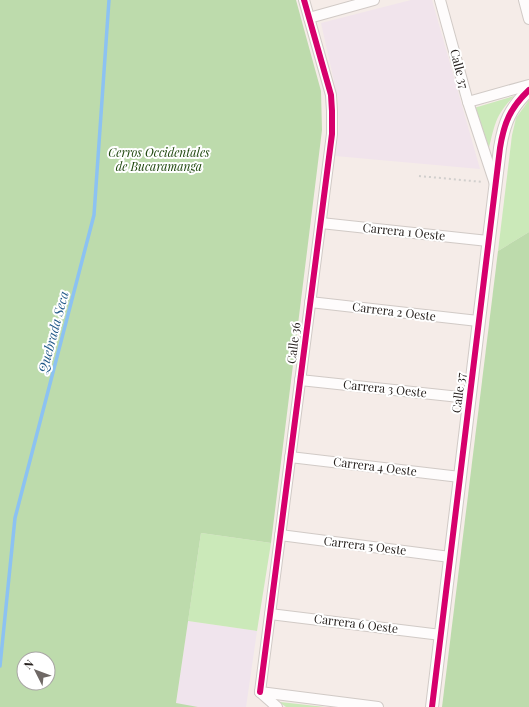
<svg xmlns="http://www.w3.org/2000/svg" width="529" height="707" font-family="'Playfair Display',serif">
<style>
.commercial{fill:#f0e4ed}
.education{fill:#f1e4ec}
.green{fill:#cbe9b9}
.forest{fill:#bddbac;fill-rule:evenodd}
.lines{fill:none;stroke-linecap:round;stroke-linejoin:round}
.stream{stroke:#8cc2f2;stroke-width:3.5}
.minor-casing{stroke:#d1cac6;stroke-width:12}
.tertiary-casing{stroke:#d1cac6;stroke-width:14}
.path{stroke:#d1cfcd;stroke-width:2;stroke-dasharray:2 3;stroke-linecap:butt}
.minor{stroke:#fefcfc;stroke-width:10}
.tertiary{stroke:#fefcfc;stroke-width:12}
.cycleway-casing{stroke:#fff;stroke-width:8}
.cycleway{stroke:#d6006c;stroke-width:6}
.labels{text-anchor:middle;stroke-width:4;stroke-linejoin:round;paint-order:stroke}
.street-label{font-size:12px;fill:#27211e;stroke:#fff}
.park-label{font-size:12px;font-style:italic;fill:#1f470e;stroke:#fff}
.water-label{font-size:13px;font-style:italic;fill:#225a89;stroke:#fff}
</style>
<rect width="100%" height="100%" fill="#f5ece8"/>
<polygon class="commercial" points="188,621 257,631 246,707 198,707 176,704"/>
<polygon class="education" points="411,0 432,0 480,169 335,156 339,128 338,99 321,23"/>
<g class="green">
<path d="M 514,96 C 496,115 495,123 489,148 L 474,108 Z"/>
<polygon points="529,100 529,232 498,251 512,135 516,118"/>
<polygon points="201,533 271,543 257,631 188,621"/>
<polygon points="279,702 280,702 325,707 286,707"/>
</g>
<g class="forest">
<path d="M 0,0 L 296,0 L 321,91 L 322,130 L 271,543 L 201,533 L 176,703 L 198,707 L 0,707 ZM 24,659 L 48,659 L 48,683 L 24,683 Z"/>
<polygon points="529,232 529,707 442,707 498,251"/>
</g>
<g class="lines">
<polyline class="stream" points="0,666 15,518 94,215 109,0"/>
<g class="minor-casing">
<g id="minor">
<polyline points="440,0 468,102 495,184"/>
<polyline points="524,0 529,19"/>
<polyline points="309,18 374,0"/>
<polyline points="468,102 529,85"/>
<polyline points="321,223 488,241"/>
<polyline points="310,302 478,321"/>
<polyline points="300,380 469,398"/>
<polyline points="290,457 460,477"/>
<polyline points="280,535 450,557"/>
<polyline points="270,614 441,635"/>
<polyline points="260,692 332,134 332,111 331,95 304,0"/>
<polyline points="260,692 378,707"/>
<polyline points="260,692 277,707"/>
</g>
</g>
<g class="tertiary-casing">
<path id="tertiary" d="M 432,707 L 500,148 C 504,123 510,108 529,90"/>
</g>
<polyline class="path" points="419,176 483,182"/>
<use href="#minor" class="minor"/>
<use href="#tertiary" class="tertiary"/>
<g class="cycleway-casing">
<g id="cycleway">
<polyline points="260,692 332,134 332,111 331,95 304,0"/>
<path d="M 432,707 L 500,148 C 504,123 510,108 529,90"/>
</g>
</g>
<use href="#cycleway" class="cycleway"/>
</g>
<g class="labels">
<g class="street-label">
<text transform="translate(459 69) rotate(75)" y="4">Calle 37</text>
<text transform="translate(404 232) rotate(6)" y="4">Carrera 1 Oeste</text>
<text transform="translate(394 312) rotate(7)" y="4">Carrera 2 Oeste</text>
<text transform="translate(294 343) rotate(-83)" y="4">Calle 36</text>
<text transform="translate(385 389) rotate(6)" y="4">Carrera 3 Oeste</text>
<text transform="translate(459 393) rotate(-83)" y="4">Calle 37</text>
<text transform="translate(375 467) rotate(7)" y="4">Carrera 4 Oeste</text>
<text transform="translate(365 546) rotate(7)" y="4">Carrera 5 Oeste</text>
<text transform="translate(356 624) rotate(7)" y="4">Carrera 6 Oeste</text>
</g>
<g class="park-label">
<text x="159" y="157">Cerros Occidentales<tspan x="159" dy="14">de Bucaramanga</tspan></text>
</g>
<g class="water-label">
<text transform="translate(53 332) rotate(-75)" y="5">Quebrada Seca</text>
</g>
</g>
<g transform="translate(36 671) rotate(312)"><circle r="19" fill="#ffffff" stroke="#a9a6a5"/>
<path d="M0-3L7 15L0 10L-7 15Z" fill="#6f6865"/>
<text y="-6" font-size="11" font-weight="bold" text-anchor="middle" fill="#27211e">N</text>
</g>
</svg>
